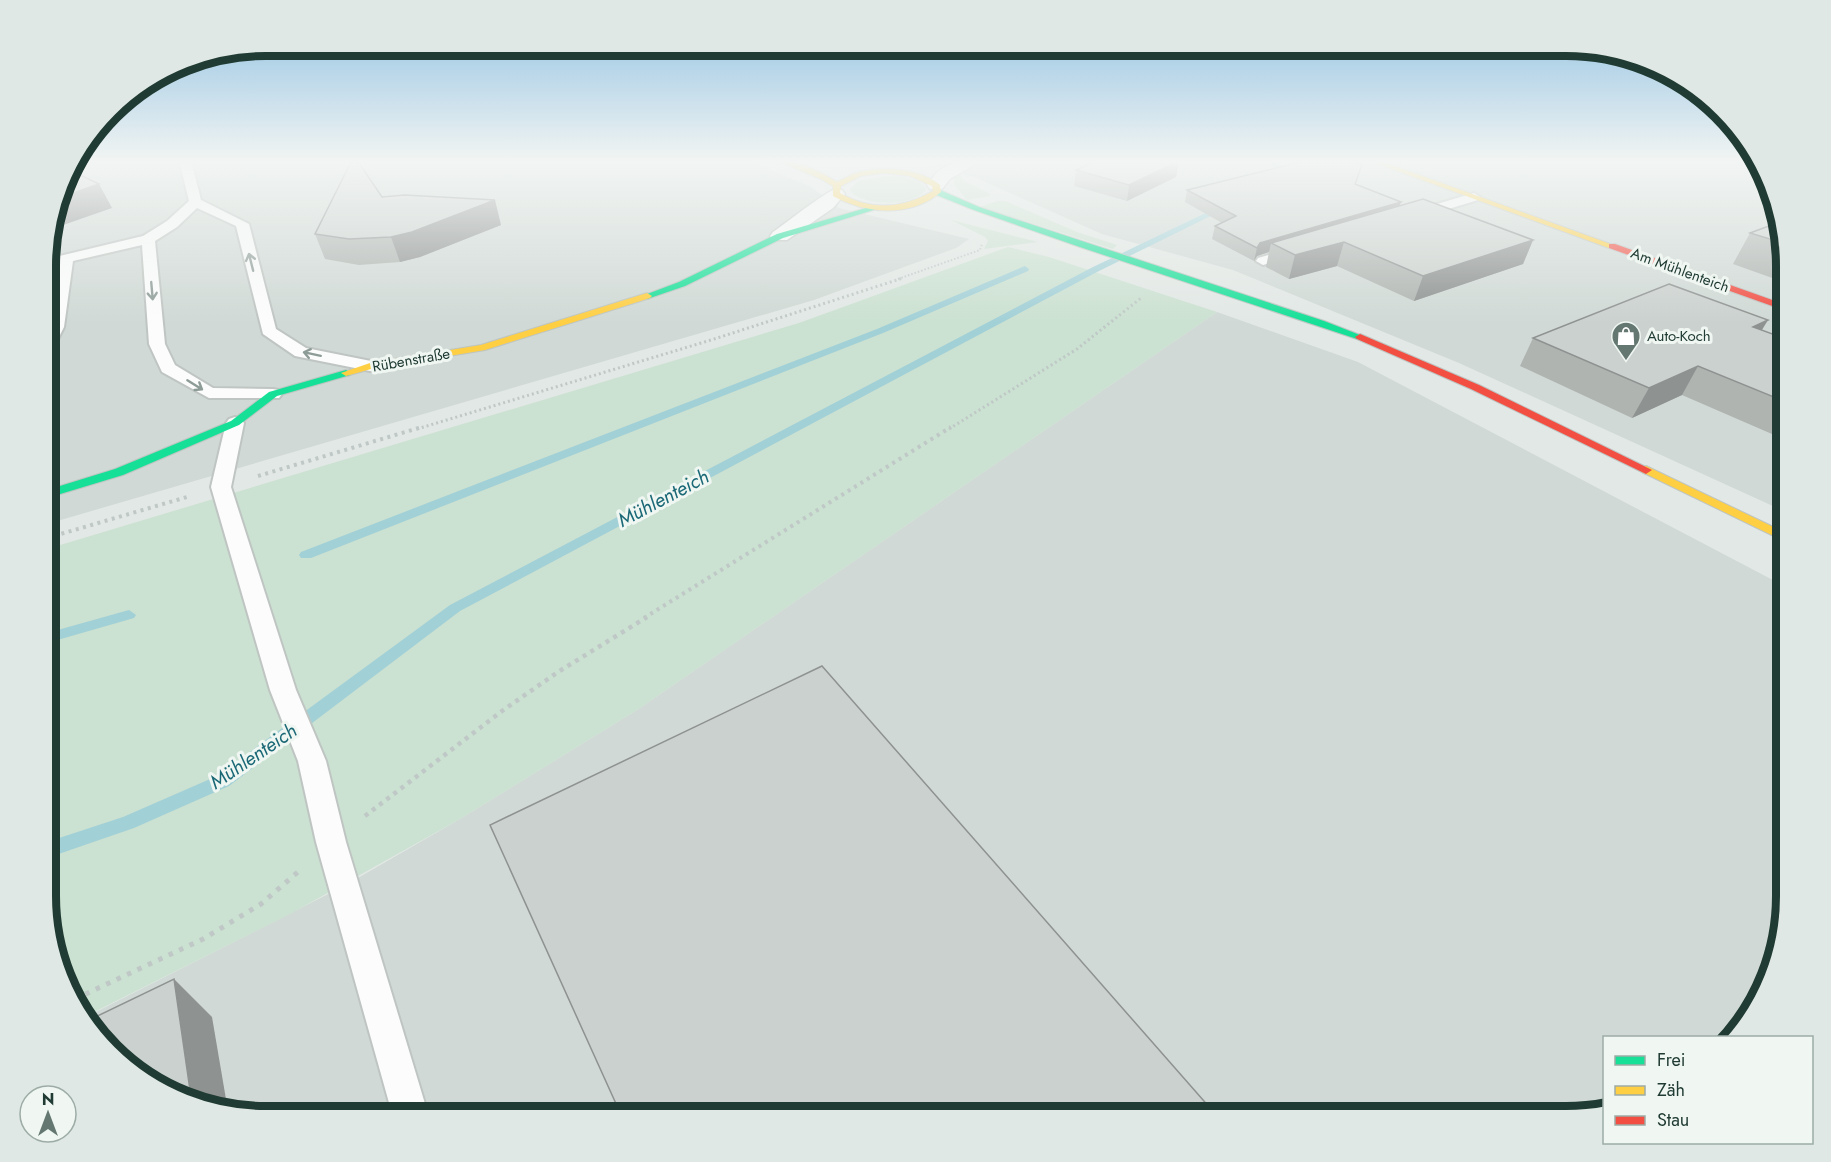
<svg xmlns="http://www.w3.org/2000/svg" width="1831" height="1162" font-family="Jost,sans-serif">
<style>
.built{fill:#d0d9d5}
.green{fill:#cbe1d1}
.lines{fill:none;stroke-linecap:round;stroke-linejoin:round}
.stream{fill:#a2d0d7;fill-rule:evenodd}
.lane-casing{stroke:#bfc5c2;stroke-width:4}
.street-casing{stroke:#bfc5c2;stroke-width:3}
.fast-casing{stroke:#bec5c2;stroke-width:2}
.slow-casing{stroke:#bec5c2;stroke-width:2}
.jam-casing{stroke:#bec5c2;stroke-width:2}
.path-far4{stroke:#bfc8c6;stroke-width:2;stroke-dasharray:1.5 2;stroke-linecap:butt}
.path-far3{stroke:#bfc8c6;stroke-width:3;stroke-dasharray:2 3;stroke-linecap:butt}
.path-far2{stroke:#bfc8c6;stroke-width:4;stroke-dasharray:3 4.5;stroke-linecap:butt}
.path-far1{stroke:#bfc8c6;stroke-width:4.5;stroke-dasharray:4 5;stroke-linecap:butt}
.path{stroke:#bfc8c6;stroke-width:5;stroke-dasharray:4.5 7;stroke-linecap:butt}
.lane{fill:#fbfcfb;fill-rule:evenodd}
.street{fill:#fbfcfb;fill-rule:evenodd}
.fast{fill:#16e098;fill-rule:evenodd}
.slow{fill:#ffcf43;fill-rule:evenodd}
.jam{fill:#f24e42;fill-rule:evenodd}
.wall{fill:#afb4b1}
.shaded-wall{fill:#8e9290}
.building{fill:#cbd1ce;stroke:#8e9290;stroke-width:1.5}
.oneway{stroke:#8e9c97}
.labels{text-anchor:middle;stroke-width:6;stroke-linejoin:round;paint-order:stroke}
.far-street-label{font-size:15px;fill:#203b33;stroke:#f0f7f3}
.far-poi-label{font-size:15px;fill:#203b33;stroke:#f0f7f3;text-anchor:start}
.water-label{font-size:20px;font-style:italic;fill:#1b6876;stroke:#f0f7f3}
.rim{fill:none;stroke:#203b33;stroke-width:8}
</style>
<rect width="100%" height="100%" fill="#e2e8e5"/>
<g class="built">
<polygon points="74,160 747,160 811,187 839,208 969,239 956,248 814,300 47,524 47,237 68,168"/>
<polygon points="917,160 1758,160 1786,252 1786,512 1459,363 1233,270 1102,234 974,177"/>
<polygon points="1217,312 1358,362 1786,587 1786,910 1774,967 1749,1019 1729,1037 1604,1038 1604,1109 1579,1117 265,1117 195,1105 143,1080 82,1019 344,886 460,819 637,710"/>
</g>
<g class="green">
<polygon points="960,174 962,180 990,194 990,196 967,200 954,184 955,178"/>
<path d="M 889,176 C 901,177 919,177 926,189 C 917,207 861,207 850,190 L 858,181 Z"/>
<polygon points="998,201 1005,201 1077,232 1117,245 1113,249 980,207"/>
<polygon points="951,220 1038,242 984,249 988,241 985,237"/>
<polygon points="1008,247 1049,257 1217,312 637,710 460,819 290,914 82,1018 47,925 47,549 799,323"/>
</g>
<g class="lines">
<g class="stream">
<polygon points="1267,160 1275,160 1283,167 1270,183 1266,181 1275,167"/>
<polygon points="1220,206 1227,208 1097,272 460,611 229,786 134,828 47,858 47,842 123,817 217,776 450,605 1091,268"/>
<polygon points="1025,266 1029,269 1028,271 883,333 311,558 301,558 299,555 301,552 877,329"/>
<polygon points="129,610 136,615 134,618 47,643 47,633"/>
</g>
<g class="lane-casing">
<g id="lane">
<polygon points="179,160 191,160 201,200 249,224 276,329 306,348 376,362 378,366 376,370 370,371 295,356 263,334 236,226 197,208 177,227 155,241 165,344 175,365 213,388 273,389 279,390 282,394 279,398 209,398 162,372 149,344 142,245 73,261 64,327 53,349 47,351 47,329 58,265 47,267 47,259 143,236 167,221 189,201"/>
<polygon points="1474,193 1480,197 1478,200 1415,219 1409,215 1410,212"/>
<polygon points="1297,247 1302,248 1304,251 1302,254 1263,265 1256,261 1258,258"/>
<polygon points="235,417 241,419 244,423 231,487 296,690 326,761 346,842 429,1117 393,1117 316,842 298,761 270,690 211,487 226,423 229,419"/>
</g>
</g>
<g class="street-casing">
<g id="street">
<polygon points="960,160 982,160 950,179 942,189 930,189 927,185 938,171"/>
<path d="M 836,189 L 842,190 L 845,194 L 833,208 L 787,240 L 773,240 L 770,236 L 773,232 C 785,224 826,191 836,189 Z"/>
</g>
</g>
<g class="fast-casing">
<g id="fast">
<polygon points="934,190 940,190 979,207 1324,321 1365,337 1357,339 1080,247 974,210 934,194"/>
<polygon points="873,206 880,208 783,238 685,286 647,299 642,296 679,282 777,234"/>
<polygon points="346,370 351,373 350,375 277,396 239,425 123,475 47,498 47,490 115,469 231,421 269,392"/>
</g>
</g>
<g class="slow-casing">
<g id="slow">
<path d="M 776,160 C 796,160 820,171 837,182 C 844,179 851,174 859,172 C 883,166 920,168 940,185 L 941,192 C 910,218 866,214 833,196 L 833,186 L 821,179 ZM 884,173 L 910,176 L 932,186 L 933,191 C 902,209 871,211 840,193 L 841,186 L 861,176 Z"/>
<polygon points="1367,160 1378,160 1616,246 1609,248"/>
<polygon points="647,293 652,296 650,298 485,350 371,369 346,376 341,373 370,363 481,345"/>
<polygon points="1646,466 1786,533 1786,542 1642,472 1640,470"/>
</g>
</g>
<g class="jam-casing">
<g id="jam">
<polygon points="1609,244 1615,244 1786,305 1786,311 1609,248"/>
<polygon points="1360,334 1479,385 1652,470 1646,474 1642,472 1471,389 1357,339 1355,337"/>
</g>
</g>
<polyline class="path-far4" points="898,279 980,250 982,244"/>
<g class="path-far3">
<polyline points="417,429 711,340 903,278"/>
<polyline points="949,429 1077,349 1141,298"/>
</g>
<g class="path-far2">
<polyline points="258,476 422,427"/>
<polyline points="47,538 187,497"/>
<polyline points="644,618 951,427"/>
</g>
<polyline class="path-far1" points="365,816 502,711 558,672 647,617"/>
<polyline class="path" points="75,999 203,939 261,904 299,871"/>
<use href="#lane" class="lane"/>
<use href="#street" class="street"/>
<use href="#fast" class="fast"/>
<use href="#slow" class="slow"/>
<use href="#jam" class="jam"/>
</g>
<g class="wall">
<polygon points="1179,161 1176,177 1127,201 1074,186 1076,170"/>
<polygon points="1362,165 1356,184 1399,206 1533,240 1523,264 1414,301 1337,266 1289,279 1266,267 1269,252 1257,256 1254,261 1212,239 1215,226 1222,223 1185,202 1187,190"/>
<polygon points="382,197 501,225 420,257 400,262 359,265 325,259 315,234"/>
<polygon points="1777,223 1786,252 1786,283 1733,264 1750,233"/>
<polygon points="1762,330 1786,339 1786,440 1682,395 1632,418 1520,366 1533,338"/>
</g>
<g class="shaded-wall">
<polygon points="74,160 80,160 67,170 68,168"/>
<polygon points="1179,161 1176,177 1127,201 1129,185"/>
<polygon points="99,184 112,208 66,224 50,229 59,198"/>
<polygon points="495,200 501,225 420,257 400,262 391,237"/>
<polygon points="1401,202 1397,214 1271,243 1269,252 1257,256 1254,261 1257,248 1260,243"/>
<polygon points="1533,240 1523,264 1414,301 1423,276"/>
<polygon points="1344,242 1337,266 1289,279 1295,255"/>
<polygon points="1768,320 1751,348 1753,327"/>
<polygon points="1698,366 1682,395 1632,418 1649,388"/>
<polygon points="174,979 212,1017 228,1111 195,1105 192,1104"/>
</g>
<g class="building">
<polygon points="352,160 357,160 382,197 405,195 495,200 412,232 391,237 349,239 315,234"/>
<polygon points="1097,160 1177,160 1179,161 1129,185 1076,170"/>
<polygon points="1308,160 1350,160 1362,165 1355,184 1401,202 1260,243 1257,248 1215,226 1236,216 1187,190"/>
<polygon points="68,169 99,184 59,198"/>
<polygon points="1423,199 1533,240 1423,276 1344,242 1295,255 1271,243"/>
<polygon points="1777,223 1783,243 1750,233"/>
<polygon points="1669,284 1768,320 1753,327 1786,339 1786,402 1698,366 1649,388 1533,338"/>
<polygon points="822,666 1218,1117 622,1117 490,825"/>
<polygon points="174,979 192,1104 143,1080 85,1022"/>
</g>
<defs><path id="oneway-shaft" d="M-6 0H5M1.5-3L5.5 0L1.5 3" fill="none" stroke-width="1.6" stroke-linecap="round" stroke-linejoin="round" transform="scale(1.5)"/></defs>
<g class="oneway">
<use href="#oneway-shaft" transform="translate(251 262) rotate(-104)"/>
<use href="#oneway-shaft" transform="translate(152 291) rotate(85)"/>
<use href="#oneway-shaft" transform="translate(312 354) rotate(-168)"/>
<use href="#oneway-shaft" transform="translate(195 385) rotate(32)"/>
</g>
<linearGradient id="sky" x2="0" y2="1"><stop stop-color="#8cbfe1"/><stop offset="0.5" stop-color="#f2f5f3"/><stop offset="1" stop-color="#f2f5f3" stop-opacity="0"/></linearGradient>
<rect width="1831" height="323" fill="url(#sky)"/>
<defs>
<g id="shop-pin" transform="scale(1.5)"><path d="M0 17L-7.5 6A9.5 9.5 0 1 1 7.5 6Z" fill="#647871" stroke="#f0f7f3"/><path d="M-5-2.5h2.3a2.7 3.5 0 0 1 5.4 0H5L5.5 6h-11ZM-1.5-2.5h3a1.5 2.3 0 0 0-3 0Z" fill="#fff"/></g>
</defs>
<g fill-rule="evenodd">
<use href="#shop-pin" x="1626" y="336"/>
</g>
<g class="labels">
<g class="far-street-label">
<text transform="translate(1680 270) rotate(20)" y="5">Am Mühlenteich</text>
<text transform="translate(411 360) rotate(-10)" y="5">Rübenstraße</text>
</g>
<g class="far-poi-label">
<text x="1647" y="341">Auto-Koch</text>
</g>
<g class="water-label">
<text transform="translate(663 498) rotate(-28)" y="7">Mühlenteich</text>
<text transform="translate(253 756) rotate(-34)" y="7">Mühlenteich</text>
</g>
</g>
<path d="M0 0H1831V1162H0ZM266 56H1566A210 210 0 0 1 1776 266V896A210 210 0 0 1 1566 1106H266A210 210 0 0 1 56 896V266A210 210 0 0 1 266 56Z" fill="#dfe8e4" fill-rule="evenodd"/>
<path class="rim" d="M266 56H1566A210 210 0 0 1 1776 266V896A210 210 0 0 1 1566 1106H266A210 210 0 0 1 56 896V266A210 210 0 0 1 266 56Z"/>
<rect x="1603" y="1036" width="210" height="108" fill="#f0f7f3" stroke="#9daca6" stroke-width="1.5"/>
<rect x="1615" y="1056" width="30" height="9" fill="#16e098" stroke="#9daca6" stroke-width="1.5"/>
<text x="1657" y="1066" font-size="18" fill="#203b33">Frei</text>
<rect x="1615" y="1086" width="30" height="9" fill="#ffcf43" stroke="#9daca6" stroke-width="1.5"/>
<text x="1657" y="1096" font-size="18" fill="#203b33">Zäh</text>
<rect x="1615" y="1116" width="30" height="9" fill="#f24e42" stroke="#9daca6" stroke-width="1.5"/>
<text x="1657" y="1126" font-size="18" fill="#203b33">Stau</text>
<g transform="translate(48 1114)"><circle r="28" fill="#f0f7f3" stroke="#9daca6" stroke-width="1.5"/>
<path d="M0-4.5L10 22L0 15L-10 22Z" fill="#647871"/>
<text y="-9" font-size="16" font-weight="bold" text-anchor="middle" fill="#203b33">N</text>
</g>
</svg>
